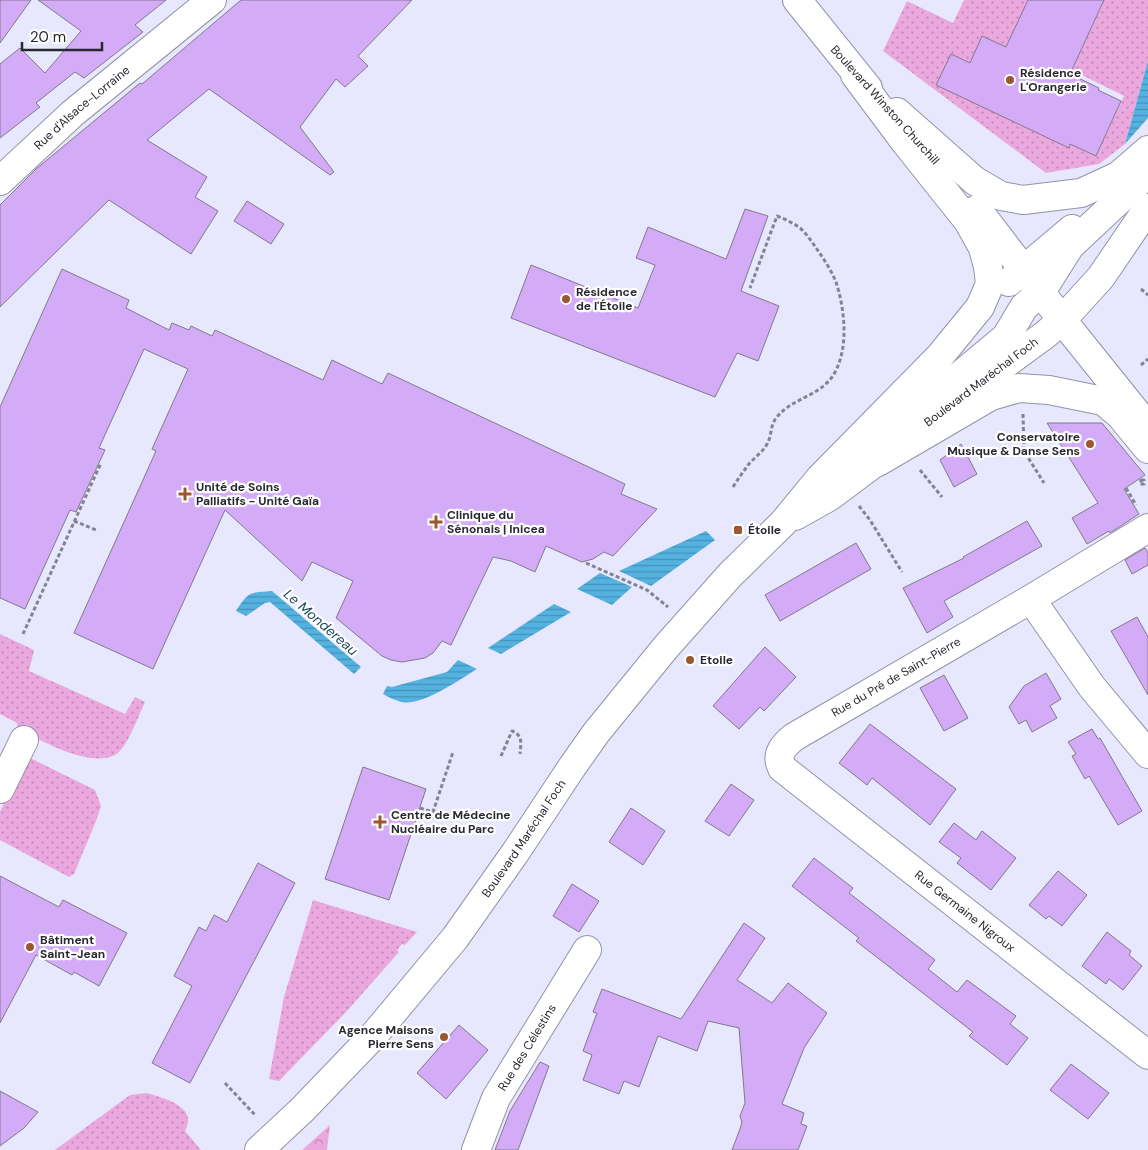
<svg xmlns="http://www.w3.org/2000/svg" width="1148" height="1150" font-family="'DM Sans',sans-serif">
<style>
.grass{fill:url(#grass-dots)}
.park{fill:url(#park-crowns)}
.water{fill:url(#water-rules)}
.building{fill:#d3abf6;stroke:#82798b}
.lines{fill:none;stroke-linecap:round;stroke-linejoin:round}
.minor-casing{stroke:#9293a7;stroke-width:30}
.major-casing{stroke:#9293a7;stroke-width:30}
.path{stroke:#838392;stroke-width:3;stroke-dasharray:4 2.5;stroke-linecap:butt}
.minor{stroke:#fff;stroke-width:28}
.major{stroke:#fff;stroke-width:28}
.poi-dot{fill:#9d572e;stroke:#fff;stroke-width:2}
.labels{text-anchor:middle;stroke-width:4.5;stroke-linejoin:round;paint-order:stroke}
.poi-label{font-size:12px;font-weight:bold;fill:#282830;stroke:#fff;text-anchor:start}
.street-label{font-size:12px;fill:#282830;stroke:#fff}
.water-label{font-size:14px;font-style:italic;fill:#20495d;stroke:#fff}
</style>
<defs>
<pattern id="grass-dots" width="8" height="8" patternUnits="userSpaceOnUse" patternTransform="scale(1.25)"><rect width="8" height="8" fill="#eba8de"/><path d="M2 2h.1M6 6h.1" fill="none" stroke="#be89b4" stroke-width="1.8" stroke-linecap="round"/></pattern>
<pattern id="park-crowns" width="20" height="18" patternUnits="userSpaceOnUse" patternTransform="scale(1.25)"><rect width="20" height="18" fill="#eba8de"/><path d="M2 6a3 3 0 1 1 6 0M12 15a3 3 0 1 1 6 0" fill="none" stroke="#be89b4"/></pattern>
<pattern id="water-rules" width="6" height="5" patternUnits="userSpaceOnUse" patternTransform="scale(1.25)"><rect width="6" height="5" fill="#54b2e1"/><path d="M0 2.5h6" fill="none" stroke="#4691b7"/></pattern>
</defs>
<rect width="100%" height="100%" fill="#e7e8fd"/>
<g class="grass">
<polygon points="964,0 1028,0 1006,47 982,37 970,63 951,54 937,85 1069,147 1070,144 1096,156 1124,96 1072,70 1104,0 1148,0 1148,61 1125,144 1099,164 1046,173 883,51 907,1 953,23"/>
<path d="M 0,634 L 34,650 L 29,671 L 125,714 L 135,697 L 145,702 C 139,714 127,749 115,755 C 88,768 43,741 18,729 L 17,723 L 0,714 Z"/>
<polygon points="26,756 95,790 101,806 96,821 74,874 69,877 0,840 0,812"/>
<polygon points="313,900 417,932 405,945 402,944 397,950 399,952 347,1011 279,1081 269,1079 284,997"/>
<path d="M 147,1093 C 164,1098 199,1107 185,1131 L 201,1150 L 55,1150 L 130,1095 Z"/>
</g>
<polygon class="park" points="330,1125 327,1150 302,1150"/>
<g class="water">
<polygon points="1148,61 1148,118 1125,144"/>
<polygon points="706,531 715,540 651,586 619,571"/>
<polygon points="600,573 632,587 612,605 577,589"/>
<path d="M 272,591 L 361,667 L 354,674 L 270,602 L 265,603 L 246,616 L 236,611 C 249,591 249,593 272,591 Z"/>
<polygon points="554,604 571,612 501,654 488,648"/>
<path d="M 458,660 L 477,669 C 459,680 423,706 401,702 C 395,700 388,697 383,694 L 387,686 L 392,687 L 447,672 Z"/>
</g>
<g class="building">
<polygon points="0,0 31,0 0,43"/>
<polygon points="38,0 166,0 135,25 143,32 84,78 75,72 36,103 40,107 0,138 0,64 20,48 45,73 81,31"/>
<polygon points="241,0 412,0 358,56 368,66 345,87 336,79 300,127 334,172 330,175 209,89 147,140 207,177 195,197 218,211 191,254 109,200 0,307 0,205 36,169 140,83 142,84"/>
<polygon points="1028,0 1104,0 1070,74 1099,88 1098,90 1121,101 1096,156 1070,144 1069,148 936,85 951,54 970,63 982,36 1006,47"/>
<polygon points="247,201 284,224 271,244 234,221"/>
<polygon points="745,209 768,216 741,291 779,306 758,361 737,353 715,397 511,318 531,265 638,308 655,265 636,258 648,227 726,259"/>
<polygon points="62,269 129,300 126,308 169,330 172,323 189,330 191,326 212,336 215,330 323,380 332,360 382,384 388,373 625,484 621,494 657,509 613,556 604,552 593,559 582,562 546,546 535,572 511,561 493,557 451,645 442,641 433,653 425,658 402,662 391,660 382,656 336,618 353,581 312,562 302,581 225,510 153,669 74,633 156,451 152,449 188,369 144,349 99,448 105,450 76,512 70,510 25,609 0,598 0,407"/>
<polygon points="1047,423 1102,423 1145,475 1124,489 1139,514 1110,533 1109,531 1087,544 1072,518 1098,503"/>
<polygon points="961,444 977,474 954,487 940,460"/>
<polygon points="1027,521 1042,546 944,601 953,617 927,633 903,588 964,558 963,557"/>
<polygon points="856,543 871,569 780,621 765,595"/>
<polygon points="1145,548 1148,553 1148,565 1132,574 1125,560"/>
<polygon points="1137,617 1148,637 1148,695 1111,631"/>
<polygon points="765,647 796,677 764,711 760,707 739,729 713,706"/>
<polygon points="1046,673 1061,699 1050,706 1057,718 1032,732 1026,720 1019,724 1009,707 1024,686"/>
<polygon points="944,675 968,718 944,731 920,688"/>
<polygon points="870,724 956,789 930,825 872,778 867,785 839,763"/>
<polygon points="1092,729 1098,739 1100,738 1142,811 1118,825 1089,776 1085,779 1072,756 1076,754 1068,742"/>
<polygon points="363,767 426,789 389,900 325,879"/>
<polygon points="731,784 754,800 729,836 705,821"/>
<polygon points="631,808 665,831 643,865 609,842"/>
<polygon points="954,823 976,840 982,831 1016,858 991,890 957,863 961,858 939,842"/>
<polygon points="814,858 853,888 849,893 935,960 928,969 957,992 967,980 1016,1016 1010,1024 1028,1038 1007,1065 969,1036 973,1032 856,941 859,938 792,886"/>
<polygon points="258,863 295,883 190,1083 152,1063 192,986 174,976 199,927 206,931 214,915 227,922"/>
<polygon points="1058,871 1087,895 1062,926 1049,916 1046,919 1029,905"/>
<polygon points="0,876 59,907 63,900 127,933 99,986 74,972 72,975 36,955 0,1023"/>
<polygon points="572,884 599,901 579,932 553,916"/>
<polygon points="744,923 765,938 737,980 772,1003 788,983 827,1013 804,1048 782,1104 804,1113 801,1124 807,1126 798,1150 732,1150 740,1129 742,1122 740,1116 745,1103 739,1028 708,1021 697,1051 658,1036 639,1087 624,1081 619,1094 583,1080 592,1055 583,1051 597,1013 593,1012 602,989 681,1019"/>
<polygon points="1107,932 1131,951 1129,955 1142,966 1123,990 1109,979 1106,984 1082,966"/>
<polygon points="459,1025 488,1050 446,1099 417,1073"/>
<polygon points="540,1062 549,1066 518,1150 495,1150 510,1111"/>
<polygon points="1071,1064 1109,1093 1088,1119 1050,1090"/>
<polygon points="0,1091 38,1112 24,1128 0,1146"/>
</g>
<g class="lines">
<g class="minor-casing">
<g id="minor">
<path id="s1" d="M 0,181 L 73,113 L 212,0"/>
<path id="s2" d="M 1148,528 L 1031,599 L 794,737 C 784,745 775,754 782,768 L 1148,1055"/>
<polyline points="1031,599 1092,687 1148,754"/>
<polyline points="0,789 24,740"/>
<path id="s3" d="M 476,1150 L 496,1098 L 587,950"/>
</g>
</g>
<g class="major-casing">
<g id="major">
<polyline points="797,0 868,88"/>
<polyline points="897,112 975,181 1001,196 1023,200 1081,193 1118,176 1148,150"/>
<polyline points="977,209 1062,320 1148,427"/>
<polyline points="1009,282 1072,229"/>
<polyline points="967,392 1046,334 1062,320 1101,277 1148,208"/>
<polyline points="867,453 1006,337 1024,307 1041,292 1070,246 1148,173"/>
<polyline points="878,462 991,396 1019,388 1049,390 1103,401 1120,415 1148,449"/>
<polyline points="795,516 829,497 892,450"/>
<path id="s4" d="M 259,1150 L 302,1110 L 374,1035 L 455,938 L 515,853 L 572,767 L 596,733 L 666,647 L 730,575 L 783,523 L 820,478 L 940,356 L 980,307 L 990,284 L 988,267 L 983,248 L 968,221 L 905,142 L 855,75"/>
</g>
</g>
<g class="path">
<polyline points="1141,289 1148,295"/>
<polyline points="1141,365 1148,359"/>
<polyline points="1023,414 1024,451 1044,483"/>
<polyline points="920,470 942,497"/>
<polygon points="1141,480 1144,480 1144,484 1140,484"/>
<path d="M 733,487 C 738,479 743,472 748,465 C 754,458 765,450 768,442 C 772,434 770,425 777,417 C 792,398 821,396 834,374 C 849,348 845,310 836,282 C 832,272 825,261 819,252 C 813,244 808,235 800,228 C 793,223 785,219 777,216 L 750,288"/>
<polyline points="1126,488 1136,505"/>
<polyline points="859,506 870,520 902,572"/>
<polyline points="74,521 96,530"/>
<polyline points="586,563 647,590 668,607"/>
<polyline points="23,634 101,463"/>
<path d="M 501,756 L 512,731 C 523,735 521,744 520,754"/>
<polyline points="420,808 433,812 453,752"/>
<polyline points="225,1083 256,1116"/>
</g>
<use href="#minor" class="minor"/>
<use href="#major" class="major"/>
</g>
<g class="poi-dot">
<circle cx="1010" cy="80" r="5"/>
<circle cx="566" cy="299" r="5"/>
<circle cx="1090" cy="444" r="5"/>
<path d="M182.5 486.5h5v5h5v5h-5v5h-5v-5h-5v-5h5z"/>
<path d="M433.5 514.5h5v5h5v5h-5v5h-5v-5h-5v-5h5z"/>
<rect x="733" y="525" width="10" height="10" rx="2.5"/>
<circle cx="690" cy="660" r="5"/>
<path d="M377.5 814.5h5v5h5v5h-5v5h-5v-5h-5v-5h5z"/>
<circle cx="30" cy="947" r="5"/>
<circle cx="444" cy="1037" r="5"/>
</g>
<g class="labels">
<g class="poi-label">
<text x="1020" y="77">Résidence<tspan x="1020" dy="14">L'Orangerie</tspan></text>
<text x="576" y="296">Résidence<tspan x="576" dy="14">de l'Étoile</tspan></text>
<text x="1080" y="441" text-anchor="end">Conservatoire<tspan x="1080" dy="14">Musique &amp; Danse Sens</tspan></text>
<text x="196" y="491">Unité de Soins<tspan x="196" dy="14">Palliatifs - Unité Gaïa</tspan></text>
<text x="447" y="519">Clinique du<tspan x="447" dy="14">Sénonais | Inicea</tspan></text>
<text x="748" y="534">Étoile</text>
<text x="700" y="664">Etoile</text>
<text x="391" y="819">Centre de Médecine<tspan x="391" dy="14">Nucléaire du Parc</tspan></text>
<text x="40" y="944">Bâtiment<tspan x="40" dy="14">Saint-Jean</tspan></text>
<text x="434" y="1034" text-anchor="end">Agence Maisons<tspan x="434" dy="14">Pierre Sens</tspan></text>
</g>
<g class="street-label">
<text transform="translate(885 105) rotate(48)" y="4">Boulevard Winston Churchill</text>
<text dy="4" stroke="none"><textPath href="#s1" startOffset="110">Rue d'Alsace-Lorraine</textPath></text>
<text transform="translate(981 382) rotate(-37)" y="4">Boulevard Maréchal Foch</text>
<text transform="translate(896 677) rotate(-30)" y="4">Rue du Pré de Saint-Pierre</text>
<text dy="4" stroke="none"><textPath href="#s4" startOffset="410">Boulevard Maréchal Foch</textPath></text>
<text dy="4" stroke="none"><textPath href="#s2" startOffset="680">Rue Germaine Nigroux</textPath></text>
<text dy="4" stroke="none"><textPath href="#s3" startOffset="115">Rue des Célestins</textPath></text>
</g>
<g class="water-label">
<text transform="translate(321 622) rotate(41)" y="5">Le Mondereau</text>
</g>
</g>
<path d="M22 42v8h80v-8" fill="none" stroke="#282830" stroke-width="2.5"/>
<text x="30" y="42" font-size="15" fill="#282830" stroke="#ffffff" stroke-width="4" paint-order="stroke">20 m</text>
</svg>
